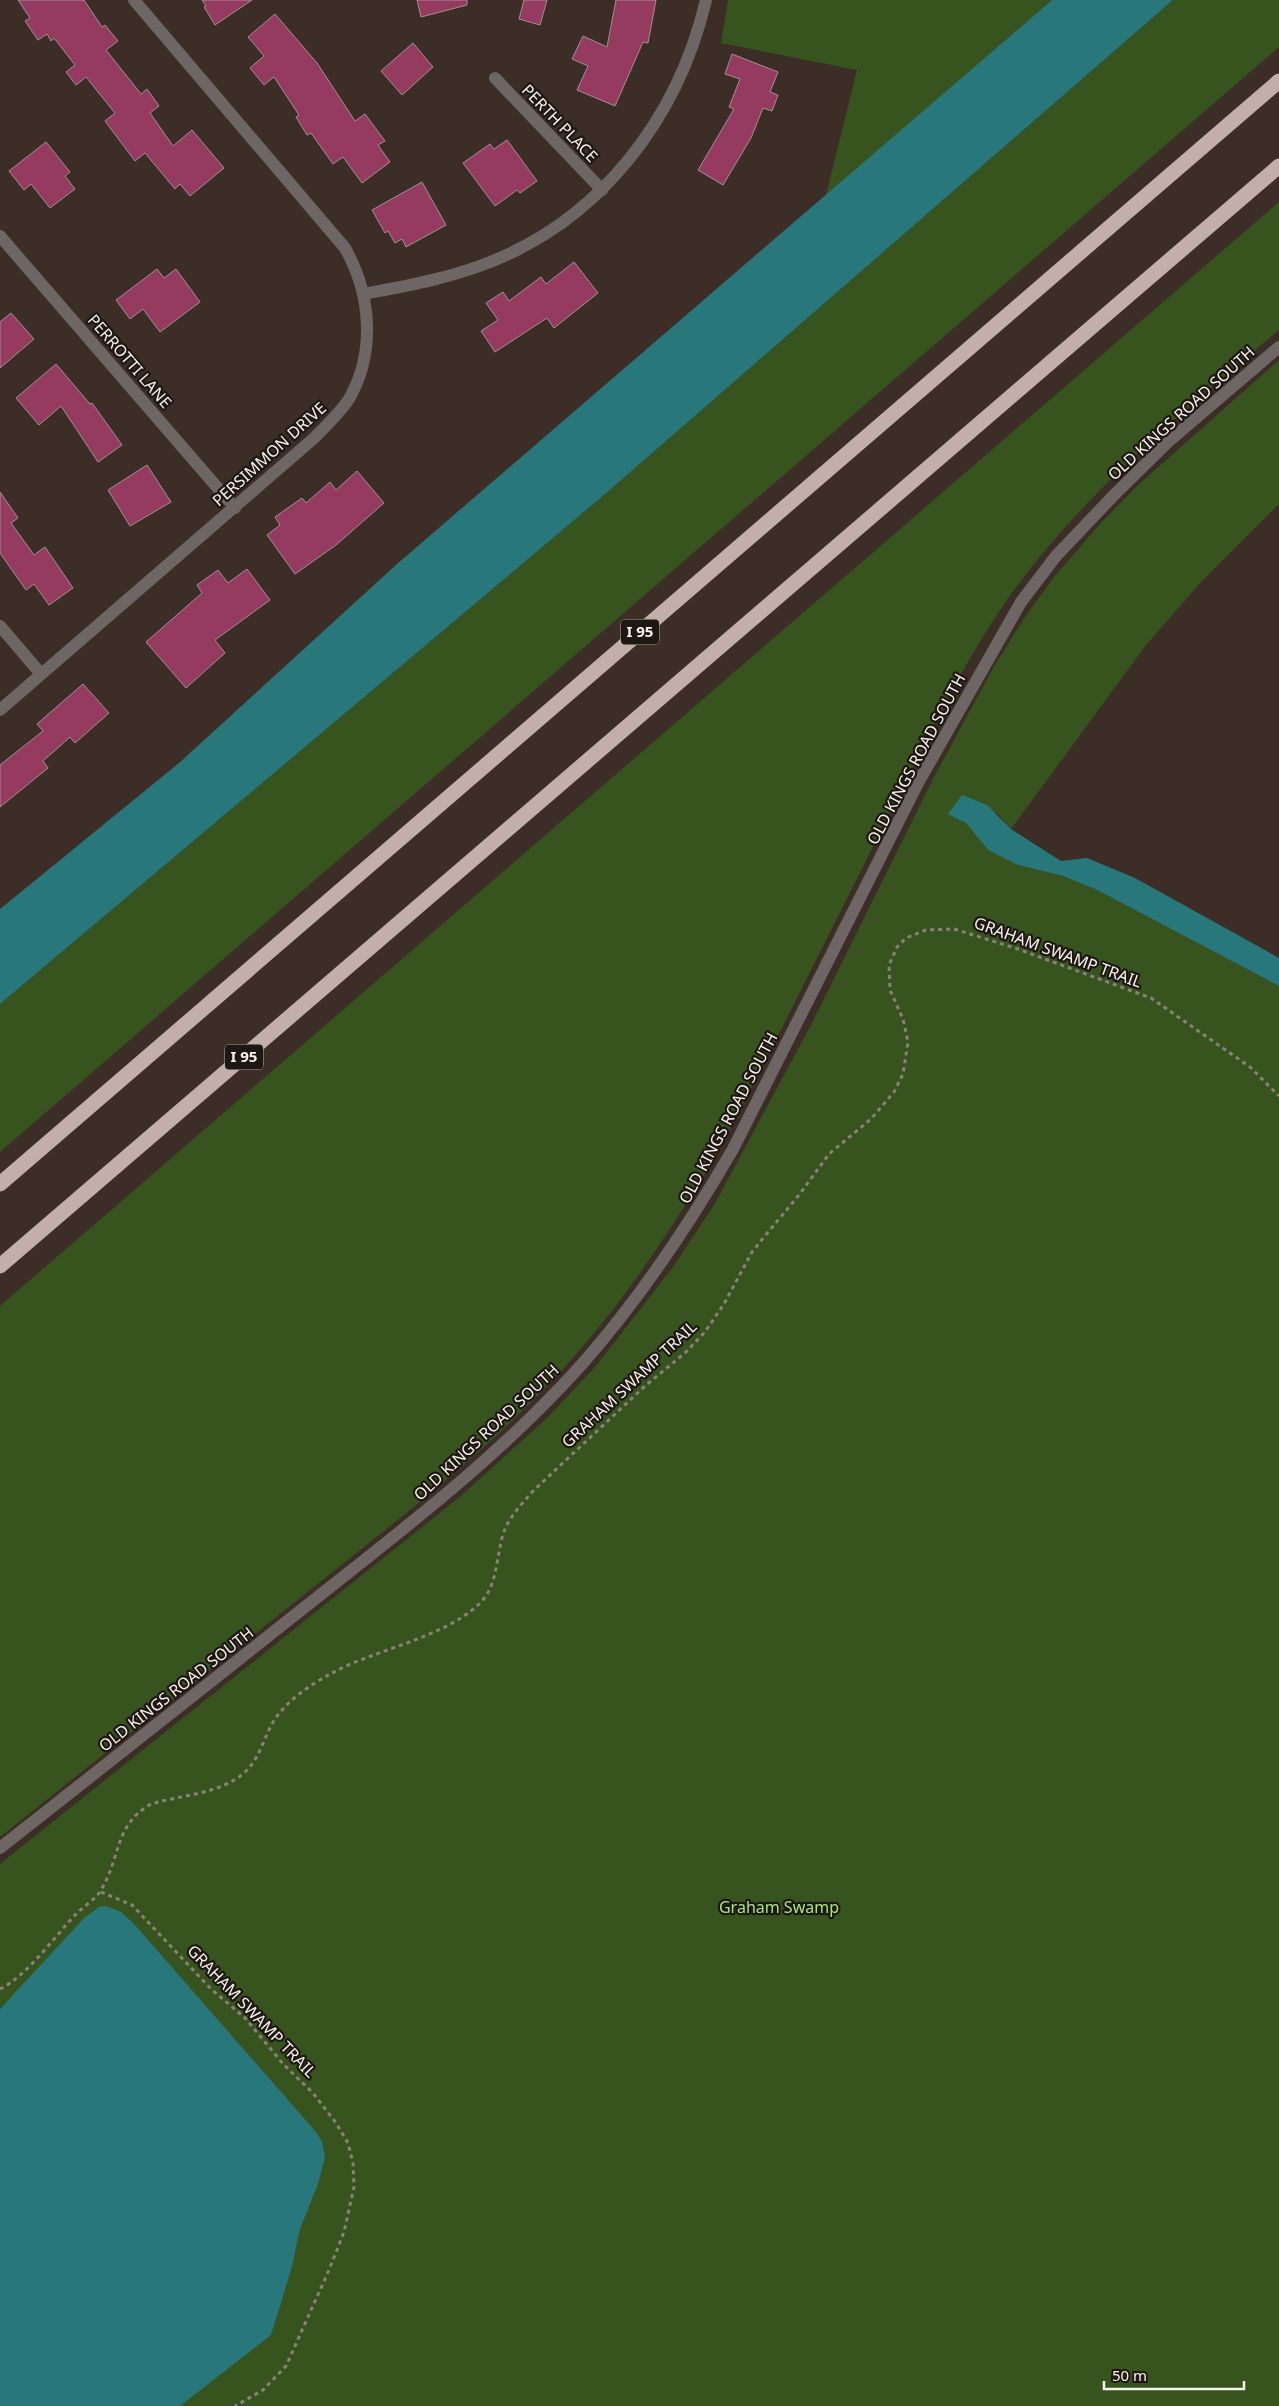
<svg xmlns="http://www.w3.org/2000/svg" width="1279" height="2406" font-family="'Noto Sans',sans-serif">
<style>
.green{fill:#37541f}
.water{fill:#28777b}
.building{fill:#953b5f;stroke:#a28f95}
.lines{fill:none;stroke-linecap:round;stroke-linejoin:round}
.path{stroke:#8c807b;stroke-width:3;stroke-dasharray:4 4;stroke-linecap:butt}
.minor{stroke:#6e6664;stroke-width:12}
.tertiary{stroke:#6e6664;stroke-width:12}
.motorway{stroke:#c2afa9;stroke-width:15}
.labels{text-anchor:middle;stroke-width:4.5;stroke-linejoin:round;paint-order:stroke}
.shield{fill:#1e1815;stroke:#b7afac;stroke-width:1}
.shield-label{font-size:15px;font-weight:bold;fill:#f9f0ec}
.street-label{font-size:16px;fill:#f9f0ec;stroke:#1e1815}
.park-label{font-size:16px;fill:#a8e677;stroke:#1e1815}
</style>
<rect width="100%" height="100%" fill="#3c2e27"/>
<g class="green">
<polygon points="728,0 1052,0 826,195 857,70 721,43"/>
<polygon points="1173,0 1279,0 1279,47 0,1152 0,1004 604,495"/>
<path d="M 1279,202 L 1279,330 C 1182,412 1081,495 1007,600 C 963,662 931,733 896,801 C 839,914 783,1027 725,1139 C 683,1211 638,1282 584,1345 C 506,1437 409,1511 315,1586 C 210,1670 105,1753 0,1837 L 0,1306 Z"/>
<polygon points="1279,360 1279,504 1201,582 1146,645 1011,829 997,813 949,814 966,823 988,850 1018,865 1063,876 1097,890 1279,986 1279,2406 0,2406 0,1864 461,1496 548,1417 596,1366 673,1267 714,1205 810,1027 933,779 992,670 1023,620 1054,577 1100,524 1137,486"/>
</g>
<g class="water">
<polygon points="1052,0 1173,0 604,495 0,1004 0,909 179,763 397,564"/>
<polygon points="962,795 987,805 1011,829 1061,861 1087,858 1135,878 1279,958 1279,986 1097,890 1063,876 1018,865 988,850 966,823 948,814"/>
<polygon points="106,1906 121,1912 135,1925 316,2132 322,2142 325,2157 318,2184 300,2229 291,2270 271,2335 180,2406 0,2406 0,2009 85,1917 99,1907"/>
</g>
<g class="building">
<polygon points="18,0 84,0 102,27 105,25 118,41 106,50 141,94 147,89 159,106 150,113 173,146 192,130 224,168 190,196 180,184 175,189 145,153 135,161 105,121 115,113 86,77 76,85 66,72 75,65 54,38 51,41 47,34 38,40 25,21 30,18"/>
<polygon points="202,0 252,0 215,25 204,7 206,6"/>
<polygon points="417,0 467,0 467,5 421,17"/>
<polygon points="524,0 547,0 540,25 519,19"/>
<polygon points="616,0 656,0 648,43 643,42 615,106 577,90 588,66 572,59 583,36 607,47"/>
<polygon points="275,14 317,63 355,121 365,114 385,141 378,145 390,162 362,183 343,157 333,164 311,133 307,135 296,117 299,115 274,77 264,85 250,68 264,56 248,37"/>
<polygon points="413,43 433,67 402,95 381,71"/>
<polygon points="732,54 778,72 770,92 778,95 772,111 763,108 751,138 723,185 698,170 734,109 729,107 740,79 725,74"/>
<polygon points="507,140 537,181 520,193 517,190 495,206 463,163 490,144 494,149"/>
<polygon points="46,142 70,172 65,176 75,189 50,208 31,184 24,190 9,171"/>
<polygon points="422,182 446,225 406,247 402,239 395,243 388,231 385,233 372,210"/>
<polygon points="574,262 598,293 554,328 547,318 495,352 481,331 498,320 486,303 503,292 509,301 541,277 546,284"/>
<polygon points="157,269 164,278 176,269 200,302 160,332 143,309 130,319 116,300"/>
<polygon points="11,313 34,339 0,368 0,322"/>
<polygon points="56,364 90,404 92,403 122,445 98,462 61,406 39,425 16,398"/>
<polygon points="147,465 171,502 130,526 108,490"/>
<polygon points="357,471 384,503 336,545 295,574 267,535 280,525 275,517 302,498 306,503 330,482 336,490"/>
<polygon points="0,492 18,518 11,523 34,555 45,547 73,588 49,605 34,584 26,590 0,553"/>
<polygon points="247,569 270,600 215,640 225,653 186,688 146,642 202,593 197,585 218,570 228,583"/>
<polygon points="83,684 109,713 75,743 70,737 43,761 48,768 0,807 0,765 43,731 37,724"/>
</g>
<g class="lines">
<g class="path">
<polyline points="101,1892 132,1905 211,1989 245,2018 284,2065 313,2093 336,2123 348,2143 353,2163 354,2187 344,2232 329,2270 286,2366 263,2390 235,2406"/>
<path d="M 0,1989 C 27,1976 55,1936 76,1914 C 84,1906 95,1900 101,1890 C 121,1857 114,1825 151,1804 C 181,1795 220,1794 244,1773 C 259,1760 263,1740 272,1724 C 284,1702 310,1685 332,1673 C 376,1649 448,1637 482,1601 C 499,1582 496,1551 505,1529 C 511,1515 522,1504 532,1492 L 645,1386 L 685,1353 L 705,1332 L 724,1304 L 752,1252 L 764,1237 L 799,1195 L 829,1154 L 871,1119 L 894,1092 L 903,1074 L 908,1042 L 903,1019 L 890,990 L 889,965 L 897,947 L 906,938 L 926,930 L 954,929 L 1015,948 L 1151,998 L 1250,1067 L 1279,1096"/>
</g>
<g class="minor">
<polyline points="495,78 602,190"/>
<polyline points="0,236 235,508"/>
<path d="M 364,294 C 405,286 446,279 485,264 C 601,220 678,118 706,0"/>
<polyline points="0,626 41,674"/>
<path d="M 0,710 L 313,439 C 326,426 339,414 349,399 C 376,352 371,294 345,248 L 134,0"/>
</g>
<path class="tertiary" d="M 0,1848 C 103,1767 207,1685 310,1603 C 405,1528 502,1454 583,1363 C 641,1297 689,1225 733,1149 L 918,783 L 1021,602 L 1056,556 L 1114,495 L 1168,442 L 1279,347"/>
<g class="motorway">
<polyline points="0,1184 1279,81"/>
<polyline points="0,1266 1279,166"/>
</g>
</g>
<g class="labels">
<g class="shield">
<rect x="621" y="619.5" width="38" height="25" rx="4"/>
<rect x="225" y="1044.5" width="38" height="25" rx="4"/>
</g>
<g class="shield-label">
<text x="640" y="637">I 95</text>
<text x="244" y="1062">I 95</text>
</g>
<g class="street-label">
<text transform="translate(560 123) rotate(46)" y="6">PERTH PLACE</text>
<text transform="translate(130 361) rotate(49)" y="6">PERROTTI LANE</text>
<text transform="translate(1181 413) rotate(-42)" y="6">OLD KINGS ROAD SOUTH</text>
<text transform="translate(269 454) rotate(-42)" y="6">PERSIMMON DRIVE</text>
<text transform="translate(916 759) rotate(-62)" y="6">OLD KINGS ROAD SOUTH</text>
<text transform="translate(1058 952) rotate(20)" y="6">GRAHAM SWAMP TRAIL</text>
<text transform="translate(728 1118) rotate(-62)" y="6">OLD KINGS ROAD SOUTH</text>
<text transform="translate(629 1384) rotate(-43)" y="6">GRAHAM SWAMP TRAIL</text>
<text transform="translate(486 1432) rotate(-43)" y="6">OLD KINGS ROAD SOUTH</text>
<text transform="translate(176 1689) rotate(-38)" y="6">OLD KINGS ROAD SOUTH</text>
<text transform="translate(252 2011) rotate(46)" y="6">GRAHAM SWAMP TRAIL</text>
</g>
<g class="park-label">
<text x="779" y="1913">Graham Swamp</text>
</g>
</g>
<path d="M1104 2381v8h140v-8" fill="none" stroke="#f9f0ec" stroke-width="2.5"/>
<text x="1112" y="2381" font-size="15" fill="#f9f0ec" stroke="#1e1815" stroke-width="4" paint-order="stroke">50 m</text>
</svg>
